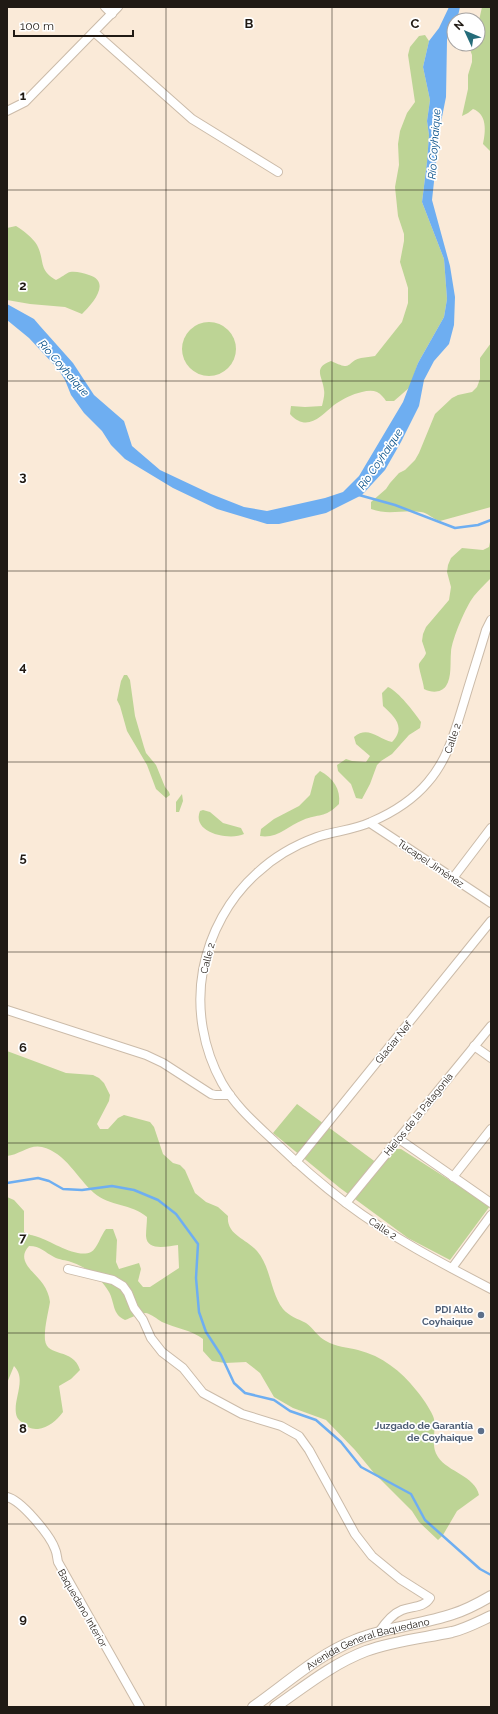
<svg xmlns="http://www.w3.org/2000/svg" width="498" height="1714" font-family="Raleway,sans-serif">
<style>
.green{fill:#bdd495}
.water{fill:#6eaef1}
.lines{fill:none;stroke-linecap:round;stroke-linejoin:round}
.stream{stroke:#6eaef1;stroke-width:2.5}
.minor-casing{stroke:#cbbba9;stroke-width:10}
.major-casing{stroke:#cbbba9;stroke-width:12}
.minor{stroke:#fff;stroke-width:8}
.major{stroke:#fff;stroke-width:10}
.grid{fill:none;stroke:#201a14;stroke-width:1;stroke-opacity:0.55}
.service-dot{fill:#5c6f8a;stroke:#fff;stroke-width:1.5}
.labels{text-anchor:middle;stroke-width:3.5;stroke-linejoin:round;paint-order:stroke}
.street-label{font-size:10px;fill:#201a14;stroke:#fff}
.service-label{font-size:10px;font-weight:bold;fill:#4e5e75;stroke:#fff;text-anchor:end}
.water-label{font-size:11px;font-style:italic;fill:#004c87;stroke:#fff}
.grid-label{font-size:13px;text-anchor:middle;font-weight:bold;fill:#201a14;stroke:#fff;stroke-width:3.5;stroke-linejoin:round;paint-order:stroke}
</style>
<rect width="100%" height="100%" fill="#faead8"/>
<g class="green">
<path d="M 482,7 L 491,7 L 491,152 L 483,144 C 486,131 487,114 473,109 L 468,113 L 462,116 L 468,89 L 468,75 L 472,62 L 472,55 L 468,44 L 478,44 L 478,28 L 481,27 L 478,25 Z"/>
<path d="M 425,35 L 429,41 L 423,67 L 430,100 L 427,121 L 429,135 L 427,162 L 422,202 L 444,259 L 447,299 L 444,317 L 418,363 L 410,387 L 394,401 L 386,401 C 384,398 381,394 377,392 C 372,390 367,391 362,392 C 352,394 343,399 334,405 C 321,416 307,433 290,414 L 291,406 L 305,407 L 322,406 C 323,401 325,395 324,390 C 323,377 312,368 331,361 C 354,372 345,362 361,358 C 366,357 371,357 375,356 L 402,322 L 408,303 L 408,288 L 400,262 L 404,241 L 404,234 L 398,216 L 395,187 L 399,165 L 398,144 L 400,131 L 407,113 L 415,102 L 408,55 L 410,47 L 419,36 Z"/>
<path d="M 16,226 C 23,230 33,238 37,245 C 45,260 38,270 56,280 C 61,278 66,273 70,272 C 76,271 83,273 89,275 C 112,282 92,304 82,314 L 65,307 L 30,304 L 7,300 L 7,228 Z"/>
<circle cx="209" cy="349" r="27"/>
<path d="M 491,343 L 491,507 L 440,521 C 433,519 428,513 421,512 C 403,509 390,516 371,509 L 371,502 L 386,489 L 390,483 L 399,473 L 405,470 L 415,460 L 419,453 L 435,414 L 452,398 L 458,395 L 472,392 L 477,387 L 480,379 L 480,358 Z"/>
<path d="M 491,537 L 491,578 C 485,584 479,590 474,596 C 466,606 452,639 451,652 C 450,663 452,677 446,686 C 441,693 432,693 424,689 C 424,684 418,667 419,664 C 421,660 425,657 426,653 L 422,641 L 423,634 L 426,627 L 449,600 L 451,587 L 447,572 L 448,565 L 451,558 L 462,548 L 483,550 L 489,547 Z"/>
<polygon points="124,675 127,675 130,680 135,716 144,747 146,753 156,765 165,787 169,792 170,795 166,798 156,789 147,765 127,731 120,706 117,700 121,681"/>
<path d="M 388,687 C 399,692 414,712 421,722 L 420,728 L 409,735 L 392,754 L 381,761 L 377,765 L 370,784 L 362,799 L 356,798 L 351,784 L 338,771 L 337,765 L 346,759 L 352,761 L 366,762 L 370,756 L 356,744 L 354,737 C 368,725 378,739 392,742 C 406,727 395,717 383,706 L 382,693 Z"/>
<path d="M 320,771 C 333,778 341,789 339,804 C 324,819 319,813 303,820 C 288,826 277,839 260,836 L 261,829 L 274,819 L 299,806 L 310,795 L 315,776 Z"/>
<polygon points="182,794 183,801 179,812 176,812 176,802"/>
<path d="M 203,810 L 210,812 L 223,823 L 241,828 L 244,834 C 230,841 191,833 200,811 Z"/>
<path d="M 7,1051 L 66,1073 L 93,1075 L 99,1078 L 104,1083 L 110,1095 L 109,1101 L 97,1124 L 100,1129 L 108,1129 L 118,1118 L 124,1115 L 150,1122 L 154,1127 L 163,1154 L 173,1163 L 180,1165 L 185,1170 L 195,1193 L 206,1202 L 218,1207 L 228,1216 C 226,1235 247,1239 257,1251 C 271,1267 270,1292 283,1309 C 289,1316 298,1319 306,1323 C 313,1328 318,1337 326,1341 C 336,1347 347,1347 358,1350 C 382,1356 401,1371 416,1390 C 422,1397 429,1407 433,1416 C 438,1428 429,1444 438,1457 C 448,1472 475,1476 479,1495 L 457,1511 L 443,1535 L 438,1540 L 419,1522 L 412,1511 L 374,1473 L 355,1450 L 326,1420 L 293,1408 L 274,1397 L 260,1373 L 246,1362 L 225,1363 L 212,1361 L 203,1351 L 203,1339 C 192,1330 175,1328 162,1322 C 157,1319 151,1314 146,1313 C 139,1313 131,1318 125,1320 C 112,1314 115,1303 109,1292 C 100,1277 88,1268 71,1262 C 66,1260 59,1260 54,1257 C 44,1252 41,1246 29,1246 C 15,1261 35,1272 43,1284 C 47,1290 49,1295 50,1302 C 48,1314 44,1328 45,1340 C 47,1358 73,1347 80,1370 L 71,1379 L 59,1386 L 63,1412 C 57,1420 48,1428 38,1429 C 32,1429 28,1428 24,1424 C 22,1422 18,1420 17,1417 C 11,1402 28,1380 14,1366 L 7,1383 L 7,1197 L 14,1200 L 24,1211 L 24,1232 C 29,1235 32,1235 38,1237 C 51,1241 77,1259 91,1252 C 97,1249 101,1235 106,1229 L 113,1229 L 117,1240 L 116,1262 L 119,1269 L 139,1263 L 141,1269 L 138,1281 L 143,1287 L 150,1287 L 179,1268 L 178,1245 C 168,1246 147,1252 146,1236 C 146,1229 147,1223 147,1217 C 132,1204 109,1206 94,1193 C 77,1178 66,1153 42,1147 C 30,1144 19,1155 7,1156 Z"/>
<polygon points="297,1104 381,1166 394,1149 401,1149 490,1206 450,1260 408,1238 340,1188 273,1133"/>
</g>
<path class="water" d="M 449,7 L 460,7 L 457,20 L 454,20 C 454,29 449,32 447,40 L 446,97 L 440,127 L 432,200 L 450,266 L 455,297 L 454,325 L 449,344 L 434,361 L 424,380 L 419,406 L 401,442 L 385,470 L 362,495 L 326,513 L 279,524 L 267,524 L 217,509 L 173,488 L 125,459 L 111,445 L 102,431 L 84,413 L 71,395 L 65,380 L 58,369 L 29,338 L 7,320 L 7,304 L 34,319 L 40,326 L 73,363 L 94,395 L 124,421 L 132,446 L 160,470 L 211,494 L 244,507 L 267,511 L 325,498 L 343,492 L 359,476 L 403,402 L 418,363 L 444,317 L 447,299 L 444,259 L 422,202 L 427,162 L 429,135 L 427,121 L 430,100 L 423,67 L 429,41 L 439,28 Z"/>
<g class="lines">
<g class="stream">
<polyline points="359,495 395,505 455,528 478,525 491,520"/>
<polyline points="7,1183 38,1178 49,1181 63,1189 82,1190 112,1186 134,1190 158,1200 176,1214 198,1244 196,1278 199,1312 206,1332 221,1355 234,1383 245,1393 274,1400 290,1411 316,1420 341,1442 361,1467 411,1494 425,1520 480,1569 491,1575"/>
</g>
<g class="minor-casing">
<g id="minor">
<polyline points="105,7 112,14"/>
<polyline points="94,32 192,119 278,172"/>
<polyline points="7,111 25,102 118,7"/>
<path d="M 491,620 L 486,630 C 479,654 471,678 464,702 C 455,731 448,759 428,782 C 413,800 392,813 371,822 C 354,830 335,831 317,837 C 295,845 274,857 257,873 C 229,898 210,933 203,970 C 196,1008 203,1049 222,1083 C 236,1107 255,1123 275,1142 C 298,1164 321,1184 346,1203 C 391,1237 441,1263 491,1289"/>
<polyline points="370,823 491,903"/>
<polyline points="453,878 491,828"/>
<polyline points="7,1010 146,1055 163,1063 211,1094 215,1095 230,1095"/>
<polyline points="474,1046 491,1058"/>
<polyline points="399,1139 491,1203"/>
<polyline points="296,1162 491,921"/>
<polyline points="453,1177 491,1129"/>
<polyline points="346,1203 491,1026"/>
<polyline points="452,1268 491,1215"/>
<path d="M 68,1269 L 113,1280 L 123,1286 L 128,1293 L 134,1308 L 143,1320 L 151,1338 L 162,1352 L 183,1368 L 203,1393 L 242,1414 L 281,1426 L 299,1436 L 309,1450 L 355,1534 L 372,1556 L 400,1579 L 430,1598 C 424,1608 412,1606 402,1610 C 392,1614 385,1623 379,1632"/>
<path d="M 7,1497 C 21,1500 50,1535 55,1549 C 57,1553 57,1558 58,1562 L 140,1707"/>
</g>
</g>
<g class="major-casing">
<g id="major">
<path id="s1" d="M 253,1707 C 286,1684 317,1655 355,1640 C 386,1627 421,1625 453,1614 C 466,1610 479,1603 491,1596"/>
<path d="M 275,1707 C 304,1687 332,1664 366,1651 C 393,1641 423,1638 452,1632 C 465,1629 478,1622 491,1616"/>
</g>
</g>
<use href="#minor" class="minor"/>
<use href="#major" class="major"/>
</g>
<path class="grid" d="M 166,7 L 166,1707M 332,7 L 332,1707M 7,190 L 491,190M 7,381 L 491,381M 7,571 L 491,571M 7,762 L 491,762M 7,952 L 491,952M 7,1143 L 491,1143M 7,1333 L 491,1333M 7,1524 L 491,1524"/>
<g class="service-dot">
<circle cx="481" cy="1315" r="4"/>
<circle cx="481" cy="1431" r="4"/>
</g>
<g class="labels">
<g class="street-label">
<text transform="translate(452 738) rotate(-71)" y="4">Calle 2</text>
<text transform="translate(431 863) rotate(34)" y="4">Tucapel Jiménez</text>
<text transform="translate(207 958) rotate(-76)" y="4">Calle 2</text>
<text transform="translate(393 1042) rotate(-51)" y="4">Glaciar Nef</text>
<text transform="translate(418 1114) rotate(-51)" y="4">Hielos de la Patagonia</text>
<text transform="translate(383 1228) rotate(33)" y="4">Calle 2</text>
<text transform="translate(83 1608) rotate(60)" y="4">Baquedano Interior</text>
<text dy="4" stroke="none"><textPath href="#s1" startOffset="133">Avenida General Baquedano</textPath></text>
</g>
<g class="service-label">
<text x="473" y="1313">PDI Alto<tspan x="473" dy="12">Coyhaique</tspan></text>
<text x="473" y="1429">Juzgado de Garantía<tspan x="473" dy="12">de Coyhaique</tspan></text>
</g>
<g class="water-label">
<text transform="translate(434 144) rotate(-86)" y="4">Río Coyhaique</text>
<text transform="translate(64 368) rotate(49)" y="4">Río Coyhaique</text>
<text transform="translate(380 459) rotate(-56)" y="4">Río Coyhaique</text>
</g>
</g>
<g class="grid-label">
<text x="249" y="28">B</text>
<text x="415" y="28">C</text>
<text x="23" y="100">1</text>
<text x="23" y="290">2</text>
<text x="23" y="481">3</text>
<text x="23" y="671">4</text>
<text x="23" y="862">5</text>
<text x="23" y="1052">6</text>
<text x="23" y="1242">7</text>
<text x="23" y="1433">8</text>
<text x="23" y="1623">9</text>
</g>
<rect width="498" height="1714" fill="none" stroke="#201a14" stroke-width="16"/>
<g transform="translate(466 32) rotate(314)"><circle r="19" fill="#ffffff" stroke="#a6a3a1"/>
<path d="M0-3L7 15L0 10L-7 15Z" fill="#256c7a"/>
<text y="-6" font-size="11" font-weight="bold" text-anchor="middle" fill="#201a14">N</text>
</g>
<path d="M14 30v6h119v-6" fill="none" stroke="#201a14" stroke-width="2"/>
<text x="20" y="30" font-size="12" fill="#201a14" stroke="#ffffff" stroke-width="3" paint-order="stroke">100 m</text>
</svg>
